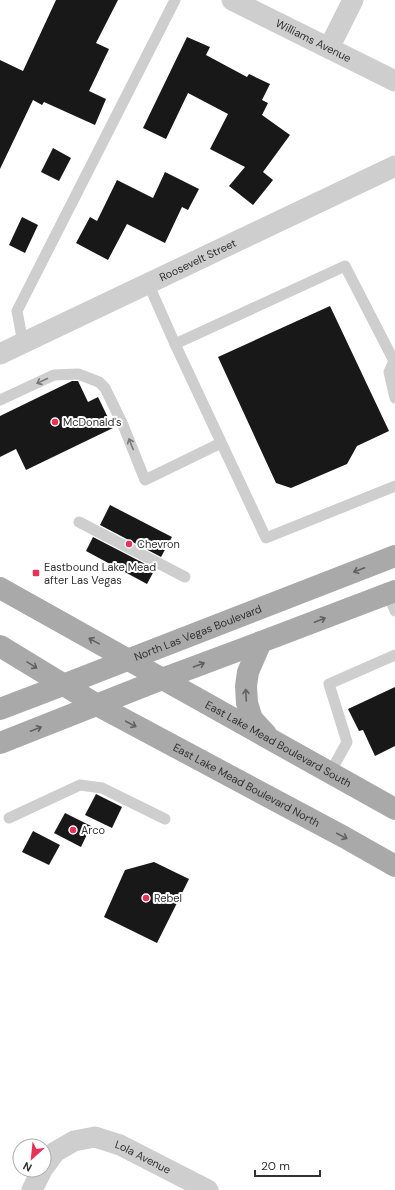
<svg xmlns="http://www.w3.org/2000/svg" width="395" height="1190" font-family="'DM Sans',sans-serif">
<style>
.building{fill:#181818}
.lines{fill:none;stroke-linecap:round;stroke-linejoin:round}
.service{stroke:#cecece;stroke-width:11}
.minor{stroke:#cecece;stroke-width:21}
.primary{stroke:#a9a9a9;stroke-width:22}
.oneway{stroke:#787878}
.oneway2{stroke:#616161}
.poi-dot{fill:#e93157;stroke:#fff;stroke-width:1.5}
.labels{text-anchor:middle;stroke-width:4;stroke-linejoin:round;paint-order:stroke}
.street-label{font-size:11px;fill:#313131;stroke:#fff}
.poi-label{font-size:11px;fill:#313131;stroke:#fff;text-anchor:start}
</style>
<rect width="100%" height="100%" fill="#fff"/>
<g class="building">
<polygon points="56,0 118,0 96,43 109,49 89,91 106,99 95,125 44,102 42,105 33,100 0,169 0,60 23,71"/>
<polygon points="187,37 210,47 206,55 247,77 249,74 270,84 262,100 268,103 262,115 290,135 263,172 273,180 253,205 229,186 245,167 210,149 228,114 188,93 166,139 143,128"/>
<polygon points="53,148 71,158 59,181 41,172"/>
<polygon points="165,172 199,189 188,210 182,207 165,243 127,224 108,260 76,243 90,217 97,221 117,180 153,198"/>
<polygon points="22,217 38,225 25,253 9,245"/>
<polygon points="330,306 389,431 357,446 347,464 291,488 276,483 218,357"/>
<polygon points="72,381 78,381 88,402 98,397 113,428 26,470 16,449 0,457 0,416"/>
<polygon points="110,505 172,537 161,557 100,525"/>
<polygon points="93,537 155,569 147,584 86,551"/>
<polygon points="395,687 395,746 375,756 363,730 359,731 348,709"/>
<polygon points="96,794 122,807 112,828 85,815"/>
<polygon points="65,813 91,826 81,847 54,833"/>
<polygon points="33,831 60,845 49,865 22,852"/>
<polygon points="154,862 189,879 157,943 104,917 125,870"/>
</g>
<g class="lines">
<g class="service">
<polyline points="148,283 175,344 266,538 395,486"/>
<polyline points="23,343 17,311 175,0"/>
<polyline points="175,344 345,266 394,361 389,372 395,398"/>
<polyline points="0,400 54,375 78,374 99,382 105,388 123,425 145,480 221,443"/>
<polyline points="79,522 185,577"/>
<polyline points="388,594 395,611"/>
<polyline points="330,773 347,742 329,684 395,655"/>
<polyline points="9,818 80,785 102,788 165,819"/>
</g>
<g class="minor">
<path id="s1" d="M 232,0 L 395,81"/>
<polyline points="329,48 353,0"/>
<path id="s2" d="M 0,354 L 395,166"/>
<path id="s3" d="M 44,1167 L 55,1152 L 74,1141 L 95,1137 L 120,1145 L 208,1190"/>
<polyline points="32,1190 42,1170"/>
</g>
<g class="primary">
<path id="s4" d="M 0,588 L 395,809"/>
<polyline points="261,642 248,672 246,686 247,703 252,719 266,734"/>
<path id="s5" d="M 0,646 L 97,705 L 344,837 L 395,866"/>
<path id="s6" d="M 0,709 L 63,685 L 395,556"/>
<polyline points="0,743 162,679 261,642 395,591"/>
</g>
</g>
<defs><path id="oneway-shaft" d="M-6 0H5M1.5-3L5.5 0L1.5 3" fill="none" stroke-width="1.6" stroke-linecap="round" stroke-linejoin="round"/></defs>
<g class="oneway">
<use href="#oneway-shaft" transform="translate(42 381) rotate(155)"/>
<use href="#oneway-shaft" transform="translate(131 444) rotate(-112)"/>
</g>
<g class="oneway2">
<use href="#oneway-shaft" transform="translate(359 570) rotate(159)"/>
<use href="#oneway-shaft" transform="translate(320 620) rotate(-21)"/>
<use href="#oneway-shaft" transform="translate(94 641) rotate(-151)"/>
<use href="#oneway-shaft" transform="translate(32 665) rotate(32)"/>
<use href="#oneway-shaft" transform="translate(199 665) rotate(-20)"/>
<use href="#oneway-shaft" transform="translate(246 695) rotate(-93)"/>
<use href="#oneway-shaft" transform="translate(131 724) rotate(28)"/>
<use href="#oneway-shaft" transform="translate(36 729) rotate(-21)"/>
<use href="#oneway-shaft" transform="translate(342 836) rotate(28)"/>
</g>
<g class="poi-dot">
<circle cx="55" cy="422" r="4"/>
<circle cx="129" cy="544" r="4"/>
<rect x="32" y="569" width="8" height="8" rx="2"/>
<circle cx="73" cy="830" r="4"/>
<circle cx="146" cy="898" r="4"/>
</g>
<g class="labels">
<g class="street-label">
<text dy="4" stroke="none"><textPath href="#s1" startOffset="91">Williams Avenue</textPath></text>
<text dy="4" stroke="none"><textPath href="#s2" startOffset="219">Roosevelt Street</textPath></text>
<text dy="4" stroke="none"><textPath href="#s6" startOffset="212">North Las Vegas Boulevard</textPath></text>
<text dy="4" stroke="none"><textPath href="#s4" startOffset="319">East Lake Mead Boulevard South</textPath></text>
<text dy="4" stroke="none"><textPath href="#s5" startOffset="283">East Lake Mead Boulevard North</textPath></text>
<text dy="4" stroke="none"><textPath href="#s3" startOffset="114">Lola Avenue</textPath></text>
</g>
<g class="poi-label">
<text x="63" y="426">McDonald's</text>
<text x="137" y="548">Chevron</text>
<text x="44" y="571">Eastbound Lake Mead<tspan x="44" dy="13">after Las Vegas</tspan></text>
<text x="81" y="834">Arco</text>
<text x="154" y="902">Rebel</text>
</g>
</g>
<g transform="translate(32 1158) rotate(207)"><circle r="19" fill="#ffffff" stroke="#adadad"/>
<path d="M0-3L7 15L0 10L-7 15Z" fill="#e93157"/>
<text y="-6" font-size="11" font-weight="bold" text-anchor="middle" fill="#313131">N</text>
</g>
<path d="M255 1170v6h65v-6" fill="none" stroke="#313131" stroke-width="2"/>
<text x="261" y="1170" font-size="12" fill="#313131" stroke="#ffffff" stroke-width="3" paint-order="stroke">20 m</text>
</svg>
